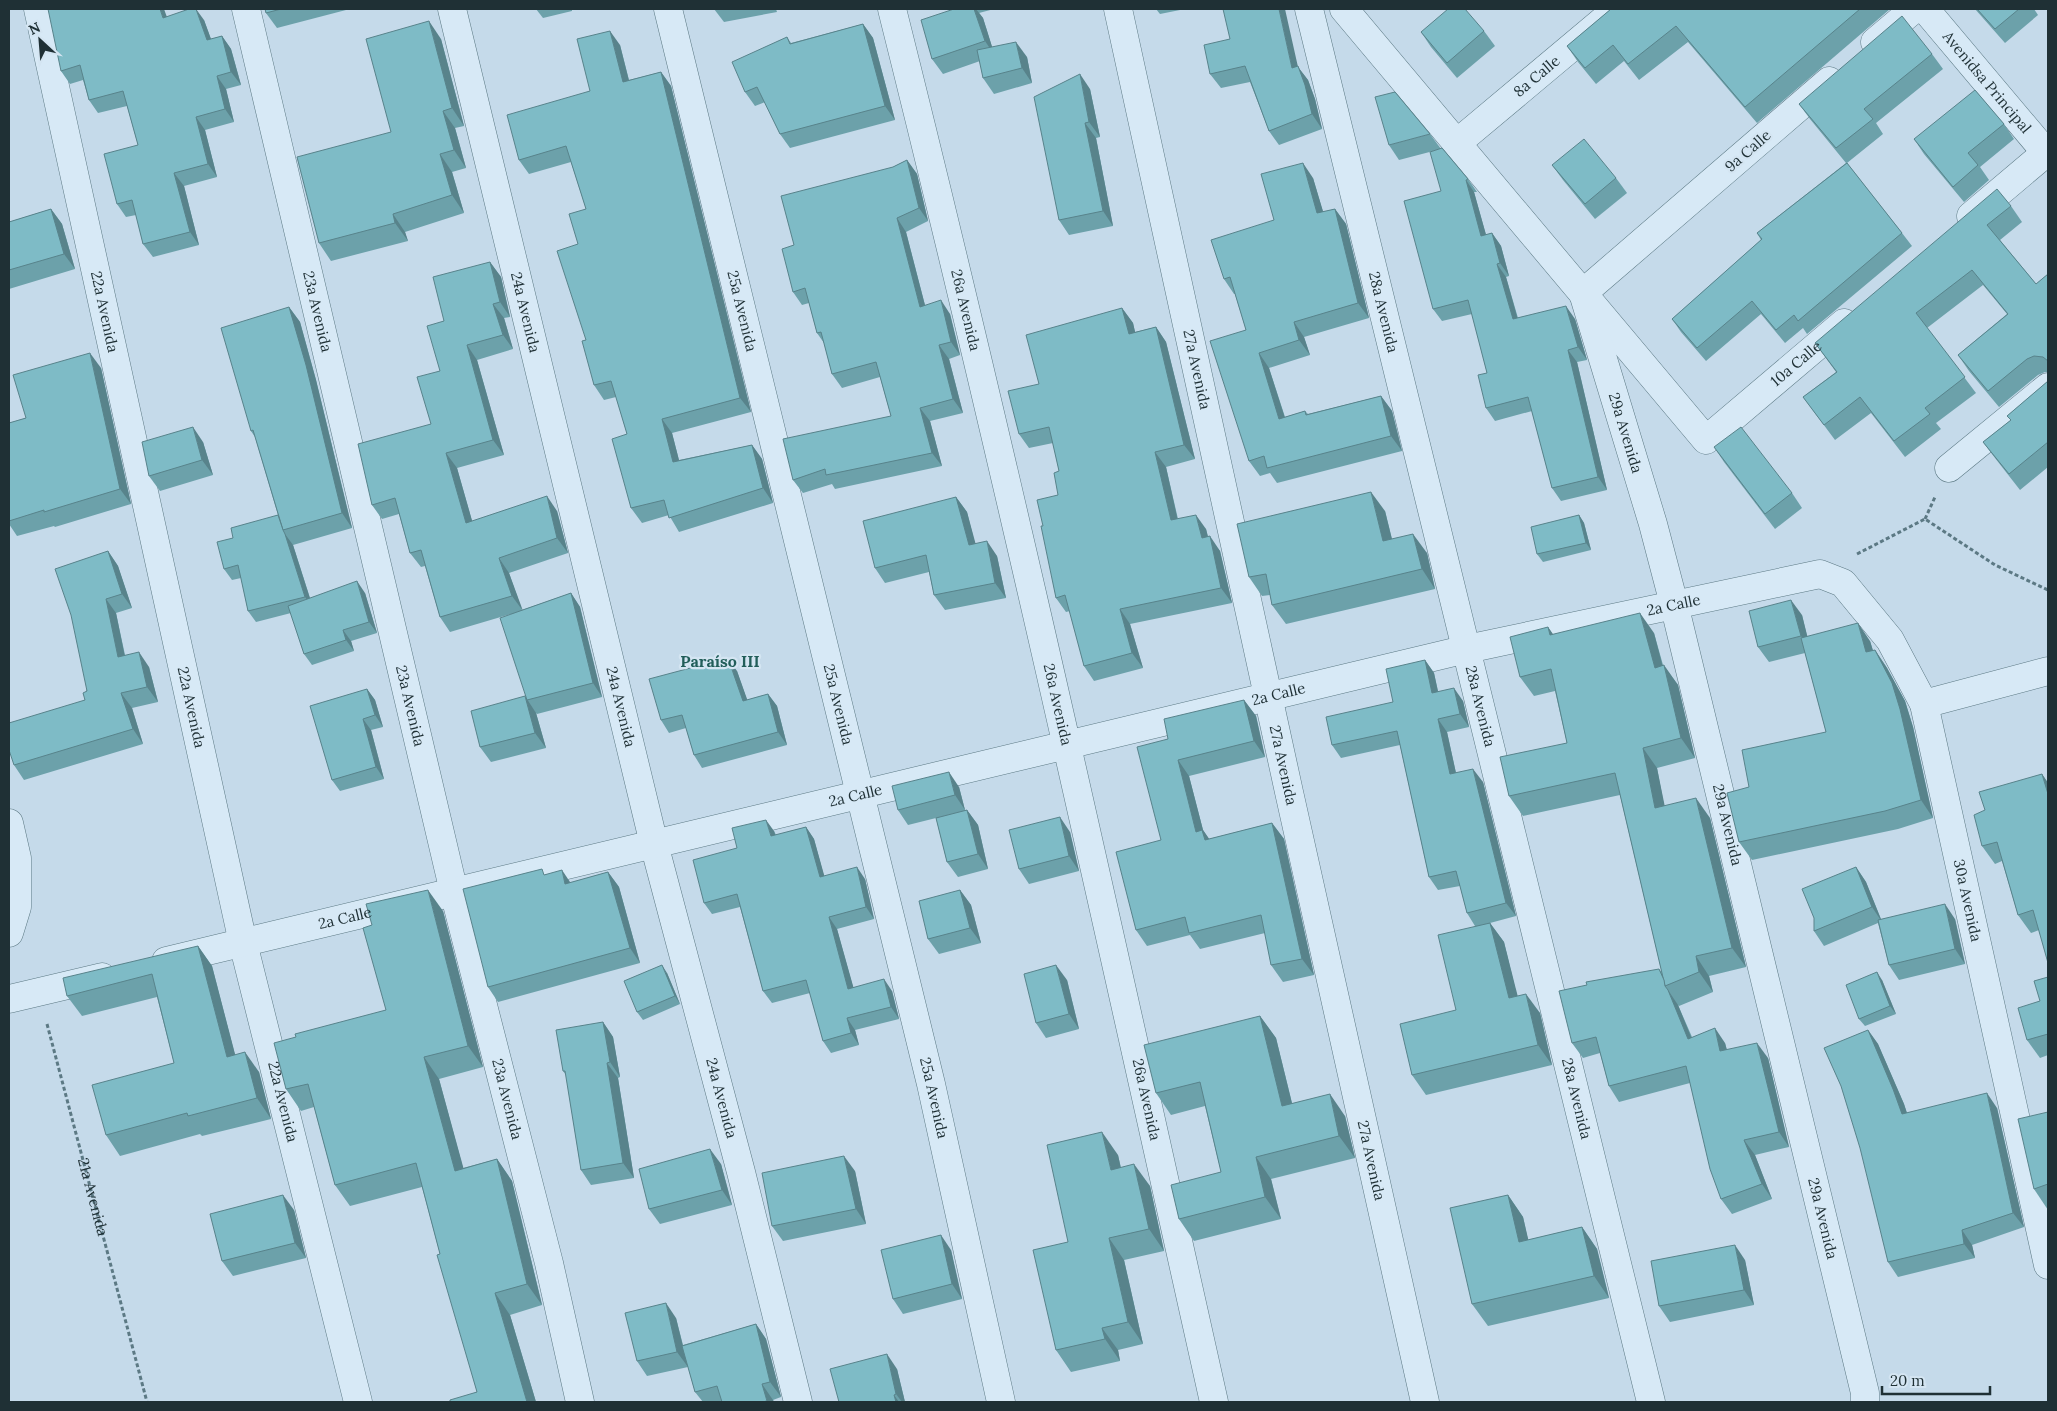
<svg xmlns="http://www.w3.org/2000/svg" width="2057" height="1411" font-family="Lora,serif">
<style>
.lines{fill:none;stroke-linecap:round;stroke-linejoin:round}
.minor-casing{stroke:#5c7984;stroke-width:29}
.path{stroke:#5c7984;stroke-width:3;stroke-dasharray:4 2.5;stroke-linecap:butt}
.minor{stroke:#d7e9f6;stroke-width:28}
.wall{fill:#6ca1aa}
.shaded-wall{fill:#58838b}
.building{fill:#7ebbc6;stroke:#58838b}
.labels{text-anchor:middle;stroke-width:4.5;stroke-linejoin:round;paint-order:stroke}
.street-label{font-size:15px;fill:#1f3035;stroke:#d4e5f2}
.neighbourhood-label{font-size:16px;font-weight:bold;fill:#225e5a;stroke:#d4e5f2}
</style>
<rect width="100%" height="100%" fill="#c5daea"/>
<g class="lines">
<g class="minor-casing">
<g id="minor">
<path id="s2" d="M 38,9 L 243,943 L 358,1402"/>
<path id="s3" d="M 246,9 L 454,892 L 549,1263 L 580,1402"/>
<path id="s4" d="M 452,9 L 654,844 L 741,1172 L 798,1402"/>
<path id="s5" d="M 668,9 L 931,1084 L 1001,1402"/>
<path id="s6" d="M 892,9 C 1008,471 1110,937 1214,1402"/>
<path id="s7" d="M 1118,9 L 1289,792 L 1425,1402"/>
<path id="s8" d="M 1309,9 L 1651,1402"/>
<path id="s9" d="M 1344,9 L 1706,440 L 1844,323"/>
<path id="s10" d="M 1925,9 L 2048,155"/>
<polyline points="1875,42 1914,9"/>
<path id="s11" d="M 1829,81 L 1583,293 L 1653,524 L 1674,604 L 1865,1393 L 1865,1402"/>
<path id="s12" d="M 1457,143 L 1617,9"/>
<polyline points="1971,216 2048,151"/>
<polyline points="1949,468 2048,387"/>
<polyline points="1924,704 2048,671"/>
<polyline points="9,823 17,858 17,907 9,933"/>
<path id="s13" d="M 166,961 L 1467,649 L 1820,574 L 1843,583 L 1890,640 L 1924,704 L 2048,1265"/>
<polyline points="9,999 102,977"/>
</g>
</g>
<g class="path">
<polyline points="1925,519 1935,497"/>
<polyline points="1857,554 1925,519 1995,565 2048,590"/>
<path id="s1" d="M 47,1024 L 147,1402"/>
</g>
<use href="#minor" class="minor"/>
</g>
<g class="wall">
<polygon points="265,9 345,9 346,10 277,28 266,13"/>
<polygon points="536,9 572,9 572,11 543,18"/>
<polygon points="714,9 776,9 777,12 724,22"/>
<polygon points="950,9 994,9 979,13 983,18 992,47 1027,57 1032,83 994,94 983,78 980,61 943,74 932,59 951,10"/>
<polygon points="1156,9 1185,9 1160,14"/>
<polygon points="1611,9 1890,9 1757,123 1688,42 1639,80 1624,61 1596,84 1578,62 1567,46"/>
<polygon points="1975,9 2034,9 2038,15 2005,43"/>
<polygon points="167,16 204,20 211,39 222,36 231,49 241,85 226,89 234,122 205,130 217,177 184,186 199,245 153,257 143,244 136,215 126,217 117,204 138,145 127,106 98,113 89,100 83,80 70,84 61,71"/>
<polygon points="863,24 873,38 895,120 790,148 780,134 765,102 755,106 745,92 787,37 791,43"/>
<polygon points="1484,31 1495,46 1457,78 1431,47 1421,32"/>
<polygon points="441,39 464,126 455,128 466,168 452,172 464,213 405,232 408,241 331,261 319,243 391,132"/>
<polygon points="1230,39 1298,67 1308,80 1315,99 1322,129 1279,145 1269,131 1250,82 1221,88 1210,74"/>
<polygon points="620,45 629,80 661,72 671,86 751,412 672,433 679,460 752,445 762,459 773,503 679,532 669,515 642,523 631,508 627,434 616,397 604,400 594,385 586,340 578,244 586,209 571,162 529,174 519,160 590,91"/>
<polygon points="1932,54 1943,69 1876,123 1883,134 1847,163 1902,233 1912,246 1807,334 1803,328 1785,343 1761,314 1706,361 1681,332 1672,319 1761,240 1757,233 1846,163 1810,119 1799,104"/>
<polygon points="1090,89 1100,137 1096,138 1113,226 1069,235 1059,220"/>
<polygon points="2004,124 2014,139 1980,167 1989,180 1964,202 1924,154 1914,139"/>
<polygon points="1430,134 1441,149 1399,160 1389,145"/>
<polygon points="907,160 917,174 928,221 906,232 925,305 950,314 960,355 949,359 963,413 930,421 942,466 835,489 832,484 803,493 793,480 891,416 880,377 842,388 832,374 824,343 817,333 809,303 802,305 793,292 893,167"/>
<polygon points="1552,165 1616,178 1627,193 1595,219 1563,180"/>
<polygon points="1313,178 1323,212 1335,209 1346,224 1369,318 1304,337 1310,355 1269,368 1285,417 1305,411 1308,414 1381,396 1392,411 1402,451 1277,483 1270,473 1260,476 1249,461 1246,330 1235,294 1234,294 1224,279 1274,220"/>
<polygon points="1468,179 1477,192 1474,192 1486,235 1492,233 1501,246 1509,276 1506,277 1518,318 1575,319 1587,360 1577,362 1607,490 1561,501 1552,488 1532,411 1495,421 1486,408 1487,373 1472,314 1442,321 1433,309 1441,191"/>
<polygon points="2011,206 2022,222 2000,240 2036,284 2048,274 2048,372 2045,372 2038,375 1999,407 1969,371 1958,355 2007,314 1983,285 1927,328 1976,393 1936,423 1941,429 1905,457 1871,413 1835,440 1803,397 1836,372 1815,343"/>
<polygon points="51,209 62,224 75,269 9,289 9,222"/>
<polygon points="490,262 501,277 510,317 504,318 513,349 477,360 504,455 457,468 472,521 557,511 568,553 509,573 522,610 571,593 580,607 602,697 537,714 536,713 546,748 491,762 480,747 527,698 511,614 450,632 440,617 425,566 421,567 410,553 399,514 382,519 372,505 431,424 440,371"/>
<polygon points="289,307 300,322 316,380 352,528 293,545 310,598 365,593 377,633 351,641 354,651 312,665 304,654 291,613 256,622 248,611 241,578 232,580 224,569 233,538 278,515 255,437 251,431"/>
<polygon points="1122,308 1133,323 1135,332 1156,327 1166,342 1195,459 1166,467 1178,519 1206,529 1208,537 1220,551 1232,603 1130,624 1143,668 1094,681 1084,666 1070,611 1066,612 1056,598 1043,526 1058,495 1059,471 1053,443 1029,448 1019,434 1039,384"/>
<polygon points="101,368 131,504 55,527 54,526 17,536 9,524 9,423 26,418"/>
<polygon points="2048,381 2048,467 2020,490 1995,458 1983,442 2011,420 2007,416"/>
<polygon points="203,442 213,475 160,491 149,476"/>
<polygon points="1714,447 1792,493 1802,508 1775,529 1724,462"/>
<polygon points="956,497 967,512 975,544 997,556 1006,598 945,610 934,595 929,572 885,583 875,568"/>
<polygon points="1385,511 1392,539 1427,553 1435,589 1286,624 1272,605 1270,595 1262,596 1249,577"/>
<polygon points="1579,515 1584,523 1591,550 1543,562 1537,554"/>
<polygon points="108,551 118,566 132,608 116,613 125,655 149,667 158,702 132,708 143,744 24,780 14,765 85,700"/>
<polygon points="1802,615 1807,636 1870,641 1873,651 1875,650 1887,668 1905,701 1913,727 1933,818 1898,829 1752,860 1739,842 1749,787 1826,732 1805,653 1769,662 1758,647"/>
<polygon points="1548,627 1553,635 1654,633 1663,665 1678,685 1695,758 1657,768 1664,805 1710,818 1746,967 1709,976 1713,992 1679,1006 1678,1005 1692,1037 1725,1043 1727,1050 1768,1058 1789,1147 1755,1155 1772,1199 1732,1214 1721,1199 1690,1083 1619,1102 1609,1086 1600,1053 1583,1058 1572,1043 1659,969 1662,973 1620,795 1523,816 1509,796 1567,743 1555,691 1534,696 1520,677"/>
<polygon points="1425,660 1434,673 1438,691 1463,701 1469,727 1447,732 1456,773 1483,782 1516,916 1490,923 1504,942 1517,996 1540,1013 1552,1065 1426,1095 1412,1075 1456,1010 1475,926 1467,913 1460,886 1438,890 1429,877 1400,745 1341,758 1332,745 1393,702"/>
<polygon points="737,671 747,700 768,694 777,706 787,745 702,768 694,755 686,728 669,733 661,720"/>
<polygon points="367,689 375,700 383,727 371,730 384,779 340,791 332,780"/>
<polygon points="1244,700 1256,716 1265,757 1189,776 1203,830 1209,839 1272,823 1284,839 1314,975 1283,982 1271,965 1265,933 1200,949 1190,935 1147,946 1136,930 1161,840 1168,739"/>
<polygon points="2042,774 2048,783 2048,963 2039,930 2031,933 2018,915 2002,861 1995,864 1982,846 1985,810"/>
<polygon points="959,787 965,810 967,810 978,825 988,869 958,877 947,862 936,818 908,825 898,810"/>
<polygon points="806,827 814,839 824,876 865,879 874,919 837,929 853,987 892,991 899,1019 855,1030 859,1045 831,1053 823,1041 810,993 772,1003 763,991 740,907 712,914 704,903 774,831 776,835"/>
<polygon points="1070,832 1079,871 1029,884 1019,869"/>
<polygon points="1856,867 1866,882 1881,919 1955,919 1965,964 1899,980 1889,965 1878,923 1824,946 1814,931"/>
<polygon points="608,872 619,887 640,963 498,1002 488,987 546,874 570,883"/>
<polygon points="960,890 971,905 981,943 939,954 928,939"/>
<polygon points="443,911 483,1067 439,1079 463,1168 497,1159 512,1181 542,1305 510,1315 536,1402 450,1402 477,1392 422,1187 350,1206 335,1185 314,1107 301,1111 286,1089 386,1010"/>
<polygon points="198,946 212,966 235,1055 259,1072 271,1119 202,1136 200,1134 120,1156 106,1135 174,1063 157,997 82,1016 67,996"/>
<polygon points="667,973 680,1004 643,1020 637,1012"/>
<polygon points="2048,977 2048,1055 2040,1058 2027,1040"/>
<polygon points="1067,980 1079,1029 1046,1038 1036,1023"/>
<polygon points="1882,980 1896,1014 1865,1026 1859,1019"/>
<polygon points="1260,1016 1276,1038 1292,1103 1345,1116 1355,1158 1271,1179 1281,1219 1194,1241 1179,1219 1221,1172 1205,1106 1171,1115 1156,1093"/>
<polygon points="603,1022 613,1037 620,1077 618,1078 634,1178 591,1185 581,1170 566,1075 563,1071"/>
<polygon points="1868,1030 1878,1044 1904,1104 1907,1113 1997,1108 2024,1227 1972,1245 1975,1258 1898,1277 1888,1262"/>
<polygon points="2048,1112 2048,1210 2034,1189"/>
<polygon points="1118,1155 1121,1168 1150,1186 1164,1251 1124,1260 1143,1344 1118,1350 1120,1361 1071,1372 1056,1350 1068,1242"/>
<polygon points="721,1164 732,1205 660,1224 649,1209"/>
<polygon points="855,1171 866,1224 783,1241 772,1226"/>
<polygon points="1508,1195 1523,1217 1528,1240 1582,1227 1597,1249 1609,1298 1488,1326 1472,1304"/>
<polygon points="294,1210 306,1258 233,1276 222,1261"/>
<polygon points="951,1250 962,1299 903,1314 893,1299"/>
<polygon points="1745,1260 1754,1305 1670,1322 1659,1306"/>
<polygon points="676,1318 683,1345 756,1324 766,1339 781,1397 773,1400 774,1402 703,1402 695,1392 688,1367 647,1376 637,1361"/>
<polygon points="897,1369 905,1402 839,1402"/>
</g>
<g class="shaded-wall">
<polygon points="160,9 164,9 172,31 163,18"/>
<polygon points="196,9 204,20 216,53 207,40"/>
<polygon points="974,9 976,9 983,18 995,56 985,41"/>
<polygon points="1279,9 1285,9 1298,67 1308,80 1315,99 1322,129 1312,114 1292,68"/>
<polygon points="429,21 441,39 464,126 452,108"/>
<polygon points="863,24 873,38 895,120 885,106"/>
<polygon points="610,31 620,45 633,97 623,82"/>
<polygon points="222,36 231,49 241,85 231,72"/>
<polygon points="1016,42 1027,57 1032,83 1022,68"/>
<polygon points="661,72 671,86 751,412 740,398"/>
<polygon points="1080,74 1090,89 1100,137 1089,122"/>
<polygon points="217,76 226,89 234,122 225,109"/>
<polygon points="443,111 455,128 466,168 454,150"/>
<polygon points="196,117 205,130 217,177 208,164"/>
<polygon points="1085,123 1096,138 1113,226 1103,211"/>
<polygon points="440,154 452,172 464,213 452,195"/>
<polygon points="907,160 917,174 928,221 919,208"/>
<polygon points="1303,163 1313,178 1328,228 1317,213"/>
<polygon points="174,173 184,186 199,245 190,232"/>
<polygon points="1466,180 1474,192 1490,249 1481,236"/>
<polygon points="51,209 62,224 75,269 64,254"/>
<polygon points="1335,209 1346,224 1369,318 1358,303"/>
<polygon points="393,214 405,232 408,241 395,223"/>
<polygon points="897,218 906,232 929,321 920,307"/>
<polygon points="1492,233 1501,246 1509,276 1500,263"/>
<polygon points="490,262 501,277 510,317 500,302"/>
<polygon points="1497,264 1506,277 1521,331 1513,319"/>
<polygon points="941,300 950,314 960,355 951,342"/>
<polygon points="493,304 504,318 513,349 503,335"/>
<polygon points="1566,306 1575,319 1587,360 1578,347"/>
<polygon points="289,307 300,322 316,380 352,528 342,513"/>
<polygon points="1122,308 1133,323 1139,349 1129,334"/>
<polygon points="1294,322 1304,337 1310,355 1299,340"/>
<polygon points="1156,327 1166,342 1195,459 1184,445"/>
<polygon points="467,345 477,360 504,455 493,440"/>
<polygon points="939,345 949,359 963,413 953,399"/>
<polygon points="1568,350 1577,362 1607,490 1598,477"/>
<polygon points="90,353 101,368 131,504 120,489"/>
<polygon points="1259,353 1269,368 1290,434 1279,419"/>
<polygon points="1381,396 1392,411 1402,451 1391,436"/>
<polygon points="920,408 930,421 942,466 932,453"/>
<polygon points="662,419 672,433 683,476 673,462"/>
<polygon points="193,427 203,442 213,475 202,460"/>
<polygon points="752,445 762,459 773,503 763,488"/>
<polygon points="1155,452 1166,467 1181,535 1171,520"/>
<polygon points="446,453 457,468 477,538 466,523"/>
<polygon points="1371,492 1385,511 1397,560 1383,541"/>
<polygon points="547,496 557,511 568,553 557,538"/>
<polygon points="956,497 967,512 980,560 969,545"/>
<polygon points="1196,515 1206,529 1212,553 1202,538"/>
<polygon points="1579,515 1584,523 1591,550 1586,543"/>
<polygon points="285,534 293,545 313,608 305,597"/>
<polygon points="1413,534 1427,553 1435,589 1422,569"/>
<polygon points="1210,536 1220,551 1232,603 1221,588"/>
<polygon points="987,541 997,556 1006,598 995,583"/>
<polygon points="108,551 118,566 132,608 122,594"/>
<polygon points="499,558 509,573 523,611 512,596"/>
<polygon points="357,581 365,593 377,633 369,622"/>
<polygon points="571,593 580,607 602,697 593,683"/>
<polygon points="106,599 116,613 128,672 118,657"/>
<polygon points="1791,600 1802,615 1811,651 1801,636"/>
<polygon points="1120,609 1130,624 1143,668 1132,653"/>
<polygon points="1640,613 1654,633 1668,687 1655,668"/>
<polygon points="1858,623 1870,641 1879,670 1866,652"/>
<polygon points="1548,627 1562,647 1550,635"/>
<polygon points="343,630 351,641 354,651 346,640"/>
<polygon points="1875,650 1887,668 1905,701 1913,727 1933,818 1921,800"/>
<polygon points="139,652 149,667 158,702 147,687"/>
<polygon points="728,658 737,671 752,713 743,701"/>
<polygon points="1425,660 1434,673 1441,706 1432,693"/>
<polygon points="1664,665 1678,685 1695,758 1681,738"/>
<polygon points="1454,688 1463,701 1469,727 1460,714"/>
<polygon points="367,689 375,700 383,727 375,715"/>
<polygon points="121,693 132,708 143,744 133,729"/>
<polygon points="768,694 777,706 787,745 778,732"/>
<polygon points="525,696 536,713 546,748 535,733"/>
<polygon points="1244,700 1256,716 1265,757 1254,741"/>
<polygon points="363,719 371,730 384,779 376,767"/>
<polygon points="1438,719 1447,732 1459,787 1450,774"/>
<polygon points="1643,748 1657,768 1669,827 1655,808"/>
<polygon points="1178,760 1189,776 1203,830 1214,846 1216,856 1196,832"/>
<polygon points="1473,769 1483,782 1516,916 1506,903"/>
<polygon points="949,772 959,787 965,810 955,795"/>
<polygon points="2042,774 2048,783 2048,794"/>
<polygon points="1696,798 1710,818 1746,967 1732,948"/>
<polygon points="967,810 978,825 988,869 978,854"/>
<polygon points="1060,817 1070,832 1079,871 1069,856"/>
<polygon points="766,820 774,831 779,848 771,836"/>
<polygon points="1272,823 1284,839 1314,975 1302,959"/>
<polygon points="806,827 814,839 828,889 820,877"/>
<polygon points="857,867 865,879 874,919 866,907"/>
<polygon points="1856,867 1866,882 1882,922 1872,907"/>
<polygon points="562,870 572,885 565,884"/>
<polygon points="608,872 619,887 640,963 630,948"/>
<polygon points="428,890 443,911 483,1067 468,1046"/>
<polygon points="960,890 971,905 981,943 970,928"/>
<polygon points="1945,904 1955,919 1965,964 1955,949"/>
<polygon points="829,917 837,929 857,1000 848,989"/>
<polygon points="1490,923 1504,942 1523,1017 1509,998"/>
<polygon points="198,946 212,966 241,1077 227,1057"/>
<polygon points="1696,956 1709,976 1713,992 1699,972"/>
<polygon points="662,965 667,973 680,1004 675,996"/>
<polygon points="1056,965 1067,980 1079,1029 1069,1014"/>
<polygon points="1877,972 1882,980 1896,1014 1890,1006"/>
<polygon points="884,979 892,991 899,1019 891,1007"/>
<polygon points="1668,990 1678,1005 1698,1054 1688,1039"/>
<polygon points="1526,994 1540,1013 1552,1065 1538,1045"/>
<polygon points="1260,1016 1276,1038 1298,1128 1282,1106"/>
<polygon points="847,1018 855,1030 859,1045 851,1033"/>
<polygon points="603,1022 613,1037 620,1077 610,1062"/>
<polygon points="1715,1028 1725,1043 1731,1067 1720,1051"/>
<polygon points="1868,1030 1878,1044 1904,1104 1912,1129 1902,1114"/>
<polygon points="1757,1043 1768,1058 1789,1147 1779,1132"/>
<polygon points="245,1052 259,1072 271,1119 257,1098"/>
<polygon points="424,1057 439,1079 470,1192 455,1171"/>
<polygon points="607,1063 618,1078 634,1178 623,1163"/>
<polygon points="1987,1093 1997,1108 2024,1227 2013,1213"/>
<polygon points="1330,1094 1345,1116 1355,1158 1339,1136"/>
<polygon points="1102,1132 1118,1155 1126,1192 1111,1170"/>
<polygon points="1744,1140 1755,1155 1772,1199 1762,1184"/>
<polygon points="710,1149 721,1164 732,1205 722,1190"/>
<polygon points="844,1156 855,1171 866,1224 856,1209"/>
<polygon points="1256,1157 1271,1179 1281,1219 1265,1197"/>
<polygon points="497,1159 512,1181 542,1305 527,1284"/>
<polygon points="1134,1164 1150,1186 1164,1251 1149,1229"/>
<polygon points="283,1195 294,1210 306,1258 295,1243"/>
<polygon points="1508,1195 1523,1217 1534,1264 1519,1242"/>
<polygon points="1582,1227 1597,1249 1609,1298 1594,1276"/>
<polygon points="1962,1230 1972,1245 1975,1258 1964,1244"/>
<polygon points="941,1235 951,1250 962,1299 952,1284"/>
<polygon points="1109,1238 1124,1260 1143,1344 1128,1322"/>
<polygon points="1735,1245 1745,1260 1754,1305 1744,1290"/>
<polygon points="495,1293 510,1315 536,1402 527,1402"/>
<polygon points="666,1303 676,1318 688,1367 677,1352"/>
<polygon points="756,1324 766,1339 781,1397 770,1382"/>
<polygon points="1102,1328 1118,1350 1120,1361 1105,1339"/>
<polygon points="887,1354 897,1369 905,1402 902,1402 896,1394"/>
<polygon points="762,1384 773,1400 774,1402 768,1402 767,1401"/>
<polygon points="894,1395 899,1402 896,1402"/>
</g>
<g class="building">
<polygon points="48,9 160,9 163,18 189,9 196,9 207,40 222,36 231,72 217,76 225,109 196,117 208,164 174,173 190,232 143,244 132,200 117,204 104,154 138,145 123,91 89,100 80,65 61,71"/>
<polygon points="265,9 281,9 266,13"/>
<polygon points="954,9 974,9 985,41 932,59 921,20"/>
<polygon points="1223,9 1279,9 1292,68 1298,66 1305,85 1312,114 1269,131 1245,66 1210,74 1204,45 1230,39"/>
<polygon points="1448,9 1465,9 1484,31 1447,63 1421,32"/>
<polygon points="1611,9 1860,9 1745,107 1676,26 1628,64 1613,45 1585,68 1567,46"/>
<polygon points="1977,9 2019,9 1995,29"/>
<polygon points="1902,16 1932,54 1864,109 1873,119 1836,148 1799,104"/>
<polygon points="429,21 452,108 443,111 454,150 440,154 452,195 393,214 395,223 319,243 297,157 391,132 366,39"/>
<polygon points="863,24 885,106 780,134 757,87 745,92 732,62 787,37 790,44"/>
<polygon points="610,31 623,82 661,72 740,398 662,419 673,462 752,445 763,488 669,518 664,500 631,508 612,439 627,434 611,381 594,385 582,341 586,340 557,251 578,244 569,214 586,209 566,146 519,160 507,115 590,91 577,39"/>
<polygon points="1016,42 1022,68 983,78 977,50"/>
<polygon points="1080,74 1089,122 1085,123 1103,211 1059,220 1034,97"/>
<polygon points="1975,90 2004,124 1968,153 1978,165 1953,187 1914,139"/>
<polygon points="1395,92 1430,134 1389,145 1375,97"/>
<polygon points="1584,139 1616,178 1585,204 1552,165"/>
<polygon points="1442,148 1468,179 1466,180 1481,236 1492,233 1500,263 1497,264 1513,319 1566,306 1578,347 1568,350 1598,477 1552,488 1528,397 1486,408 1478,375 1487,373 1468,300 1433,309 1404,201 1441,191 1430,152"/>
<polygon points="907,160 919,208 897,218 920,307 941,300 951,342 939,345 953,399 920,408 932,453 826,475 825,469 793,480 783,439 891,416 876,362 832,374 821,332 817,333 805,288 793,292 782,249 794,245 781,196 893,167"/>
<polygon points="1303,163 1317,213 1335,209 1358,303 1294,322 1299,340 1259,353 1279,419 1305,411 1306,415 1381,396 1391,436 1267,468 1264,456 1249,461 1210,341 1246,330 1230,277 1224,279 1211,240 1274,220 1261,174"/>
<polygon points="1847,163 1902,233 1798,321 1794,315 1776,330 1752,301 1697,348 1672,319 1762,239 1757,233"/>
<polygon points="1997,189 2011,206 1987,225 2036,284 2048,274 2048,361 2043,357 2034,356 2027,359 1988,391 1958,355 2008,314 1972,270 1916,313 1965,377 1925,408 1930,414 1894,441 1860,397 1824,425 1803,397 1837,372 1815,343"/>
<polygon points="51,209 64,254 9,270 9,222"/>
<polygon points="490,262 500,302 493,304 503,335 467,345 493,440 446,453 466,523 547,496 557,538 499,558 512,596 440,617 421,550 410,553 395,498 372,505 358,444 431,424 417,377 440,371 427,326 444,321 433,277"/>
<polygon points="289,307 306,365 342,513 283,530 253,430 251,431 221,328"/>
<polygon points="1122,308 1129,334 1156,327 1184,445 1155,452 1171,520 1196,515 1202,538 1210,536 1221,588 1120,609 1132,653 1084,666 1065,595 1056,598 1041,526 1043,526 1037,500 1058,495 1054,473 1059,471 1049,427 1019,434 1008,391 1039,384 1026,335"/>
<polygon points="90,353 120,489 44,512 44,510 9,521 9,423 26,418 13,375"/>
<polygon points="2048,381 2048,442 2009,474 1983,442 2011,420 2007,416"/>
<polygon points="193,427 202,460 149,476 142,442"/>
<polygon points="1741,427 1792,493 1765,514 1714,447"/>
<polygon points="1371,492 1383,541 1413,534 1422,569 1272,605 1266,574 1249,577 1237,524"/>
<polygon points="956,497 969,545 987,541 995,583 934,595 926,555 875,568 863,521"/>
<polygon points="278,515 283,530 285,534 305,597 248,611 238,565 224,569 217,542 233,538 231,528"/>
<polygon points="1579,515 1586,543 1537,554 1531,527"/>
<polygon points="108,551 122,594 106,599 118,657 139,652 147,687 121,693 133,729 14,765 9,750 9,723 85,700 83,693 87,691 71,615 55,569"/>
<polygon points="357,581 369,622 343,630 346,640 304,654 288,606"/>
<polygon points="571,593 593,683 527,700 500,618"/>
<polygon points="1791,600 1801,636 1758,647 1749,611"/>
<polygon points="1640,613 1655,668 1664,665 1681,738 1643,748 1655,808 1696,798 1732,948 1696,956 1699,972 1665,986 1615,773 1509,796 1500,757 1567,743 1551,669 1520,677 1510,637 1548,627 1550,635"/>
<polygon points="1858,623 1866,652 1875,650 1892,683 1900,709 1921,800 1885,811 1739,842 1727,793 1749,787 1742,750 1826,732 1801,638"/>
<polygon points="728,658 743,701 768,694 778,732 694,755 682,715 661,720 649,679"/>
<polygon points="1425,660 1432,693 1454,688 1460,714 1438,719 1450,774 1473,769 1506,903 1467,913 1456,871 1429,877 1397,731 1332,745 1326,717 1393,702 1386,669"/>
<polygon points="367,689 375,715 363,719 376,767 332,780 310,706"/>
<polygon points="525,696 535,733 480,747 471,711"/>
<polygon points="1244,700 1254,741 1178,760 1196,832 1202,830 1205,840 1272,823 1302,959 1271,965 1261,915 1189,933 1185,917 1136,930 1116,852 1161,840 1137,747 1168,739 1164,719"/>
<polygon points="949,772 955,795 898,810 892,786"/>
<polygon points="2042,774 2048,794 2048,963 2033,910 2018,915 1997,842 1982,846 1974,815 1985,810 1979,792"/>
<polygon points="967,810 978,854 947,862 936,818"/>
<polygon points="1060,817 1069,856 1019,869 1009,830"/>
<polygon points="766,820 771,836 806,827 820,877 857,867 866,907 829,917 848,989 884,979 891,1007 847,1018 851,1033 823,1041 806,980 763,991 737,894 704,903 693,860 737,848 732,828"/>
<polygon points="1856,867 1872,907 1814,931 1814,918 1802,889"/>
<polygon points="542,869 544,875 562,870 565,884 608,872 630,948 488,987 463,889"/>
<polygon points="428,890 468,1046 424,1057 455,1171 497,1159 527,1284 495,1293 527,1402 450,1402 450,1400 477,1392 437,1255 440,1254 416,1163 335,1185 308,1084 286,1089 274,1043 296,1037 295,1034 386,1010 363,928 372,925 366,904"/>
<polygon points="960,890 970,928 928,939 919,901"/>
<polygon points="1945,904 1955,949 1889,965 1878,920"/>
<polygon points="1490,923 1509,998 1526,994 1538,1045 1412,1075 1400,1024 1456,1010 1438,935"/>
<polygon points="198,946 227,1057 245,1052 257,1098 188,1116 187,1113 106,1135 92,1085 174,1063 152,974 67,996 63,978"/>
<polygon points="662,965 675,996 637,1012 624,981"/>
<polygon points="1056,965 1069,1014 1036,1023 1024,974"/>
<polygon points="1659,969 1664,980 1665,986 1668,990 1688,1039 1715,1028 1720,1051 1757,1043 1779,1132 1744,1140 1762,1184 1721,1199 1710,1169 1686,1066 1609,1086 1596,1037 1572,1043 1559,991 1587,985 1586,982"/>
<polygon points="1877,972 1890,1006 1859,1019 1846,985"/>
<polygon points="2048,977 2048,1034 2027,1040 2018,1008 2040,1001 2034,981"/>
<polygon points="1260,1016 1282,1106 1330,1094 1339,1136 1256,1157 1265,1197 1179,1219 1171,1185 1221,1172 1200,1082 1156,1093 1144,1045"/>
<polygon points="603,1022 610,1062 607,1063 623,1163 581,1170 565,1071 563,1071 556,1030"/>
<polygon points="1868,1030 1893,1089 1902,1114 1987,1093 2013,1213 1962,1230 1964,1244 1888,1262 1860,1148 1841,1086 1824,1048"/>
<polygon points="2048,1112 2048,1184 2034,1189 2018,1119"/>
<polygon points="1102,1132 1111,1170 1134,1164 1149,1229 1109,1238 1128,1322 1102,1328 1105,1339 1056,1350 1033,1250 1068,1242 1047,1145"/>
<polygon points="710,1149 722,1190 649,1209 639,1169"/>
<polygon points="844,1156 856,1209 772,1226 762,1173"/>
<polygon points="283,1195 295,1243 222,1261 210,1214"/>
<polygon points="1508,1195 1519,1242 1582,1227 1594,1276 1472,1304 1450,1208"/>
<polygon points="941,1235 952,1284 893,1299 881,1250"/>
<polygon points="1735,1245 1744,1290 1659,1306 1651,1261"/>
<polygon points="666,1303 677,1352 637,1361 625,1313"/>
<polygon points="756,1324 770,1382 762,1384 767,1401 762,1402 722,1402 717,1386 695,1392 682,1346"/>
<polygon points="887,1354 896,1394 894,1395 896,1402 839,1402 830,1369"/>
</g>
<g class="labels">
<g class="street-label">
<text dy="5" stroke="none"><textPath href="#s12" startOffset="104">8a Calle</textPath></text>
<text dy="5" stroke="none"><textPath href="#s10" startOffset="96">Avenidsa Principal</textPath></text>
<text transform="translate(1748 151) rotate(-41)" y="5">9a Calle</text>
<text dy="5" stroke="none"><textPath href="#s6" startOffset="310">26a Avenida</textPath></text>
<text dy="5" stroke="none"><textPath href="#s2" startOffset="310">22a Avenida</textPath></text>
<text dy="5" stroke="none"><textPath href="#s5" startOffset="311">25a Avenida</textPath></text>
<text dy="5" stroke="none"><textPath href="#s3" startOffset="311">23a Avenida</textPath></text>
<text dy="5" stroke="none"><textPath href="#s8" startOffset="312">28a Avenida</textPath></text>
<text dy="5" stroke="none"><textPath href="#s4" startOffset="312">24a Avenida</textPath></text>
<text dy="5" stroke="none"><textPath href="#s9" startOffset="681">10a Calle</textPath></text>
<text dy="5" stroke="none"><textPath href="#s7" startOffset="369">27a Avenida</textPath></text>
<text dy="5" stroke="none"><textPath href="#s11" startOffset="471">29a Avenida</textPath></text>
<text dy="5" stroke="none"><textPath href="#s13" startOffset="1549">2a Calle</textPath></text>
<text dy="5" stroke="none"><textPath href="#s13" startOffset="1144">2a Calle</textPath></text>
<text dy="5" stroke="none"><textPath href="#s6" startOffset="715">26a Avenida</textPath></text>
<text dy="5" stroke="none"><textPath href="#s5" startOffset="716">25a Avenida</textPath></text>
<text dy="5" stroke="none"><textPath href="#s8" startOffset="718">28a Avenida</textPath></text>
<text dy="5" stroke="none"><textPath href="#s3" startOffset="716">23a Avenida</textPath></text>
<text dy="5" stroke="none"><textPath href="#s2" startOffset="715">22a Avenida</textPath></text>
<text dy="5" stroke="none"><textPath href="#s4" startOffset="718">24a Avenida</textPath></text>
<text dy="5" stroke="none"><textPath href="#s7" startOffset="774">27a Avenida</textPath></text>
<text dy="5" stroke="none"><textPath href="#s13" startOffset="709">2a Calle</textPath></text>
<text dy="5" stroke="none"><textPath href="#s11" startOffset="876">29a Avenida</textPath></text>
<text dy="5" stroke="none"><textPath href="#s13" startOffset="2071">30a Avenida</textPath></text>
<text dy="5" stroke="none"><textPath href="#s13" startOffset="184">2a Calle</textPath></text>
<text dy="5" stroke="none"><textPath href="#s5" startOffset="1121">25a Avenida</textPath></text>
<text dy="5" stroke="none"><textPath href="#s3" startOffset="1121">23a Avenida</textPath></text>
<text dy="5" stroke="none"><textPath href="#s4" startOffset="1122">24a Avenida</textPath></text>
<text dy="5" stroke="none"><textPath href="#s8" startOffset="1122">28a Avenida</textPath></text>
<text dy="5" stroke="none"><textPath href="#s6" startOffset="1120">26a Avenida</textPath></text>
<text dy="5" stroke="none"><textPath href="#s2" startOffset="1120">22a Avenida</textPath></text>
<text dy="5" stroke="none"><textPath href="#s7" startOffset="1179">27a Avenida</textPath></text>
<text dy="5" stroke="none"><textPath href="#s1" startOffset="179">21a Avenida</textPath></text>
<text dy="5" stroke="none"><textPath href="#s11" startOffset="1281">29a Avenida</textPath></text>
</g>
<g class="neighbourhood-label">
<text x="720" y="667">Paraíso III</text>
</g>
</g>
<rect width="2057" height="1411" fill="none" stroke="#1f3035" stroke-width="20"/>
<g transform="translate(40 40) rotate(334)" stroke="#d4e5f2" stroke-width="4" paint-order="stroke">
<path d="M0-4L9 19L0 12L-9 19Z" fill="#1f3035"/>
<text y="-8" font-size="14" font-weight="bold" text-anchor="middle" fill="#1f3035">N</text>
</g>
<path d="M1882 1386v8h108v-8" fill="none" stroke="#1f3035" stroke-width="2.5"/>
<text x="1890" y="1386" font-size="15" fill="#1f3035" stroke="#d4e5f2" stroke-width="4" paint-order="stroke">20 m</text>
</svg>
